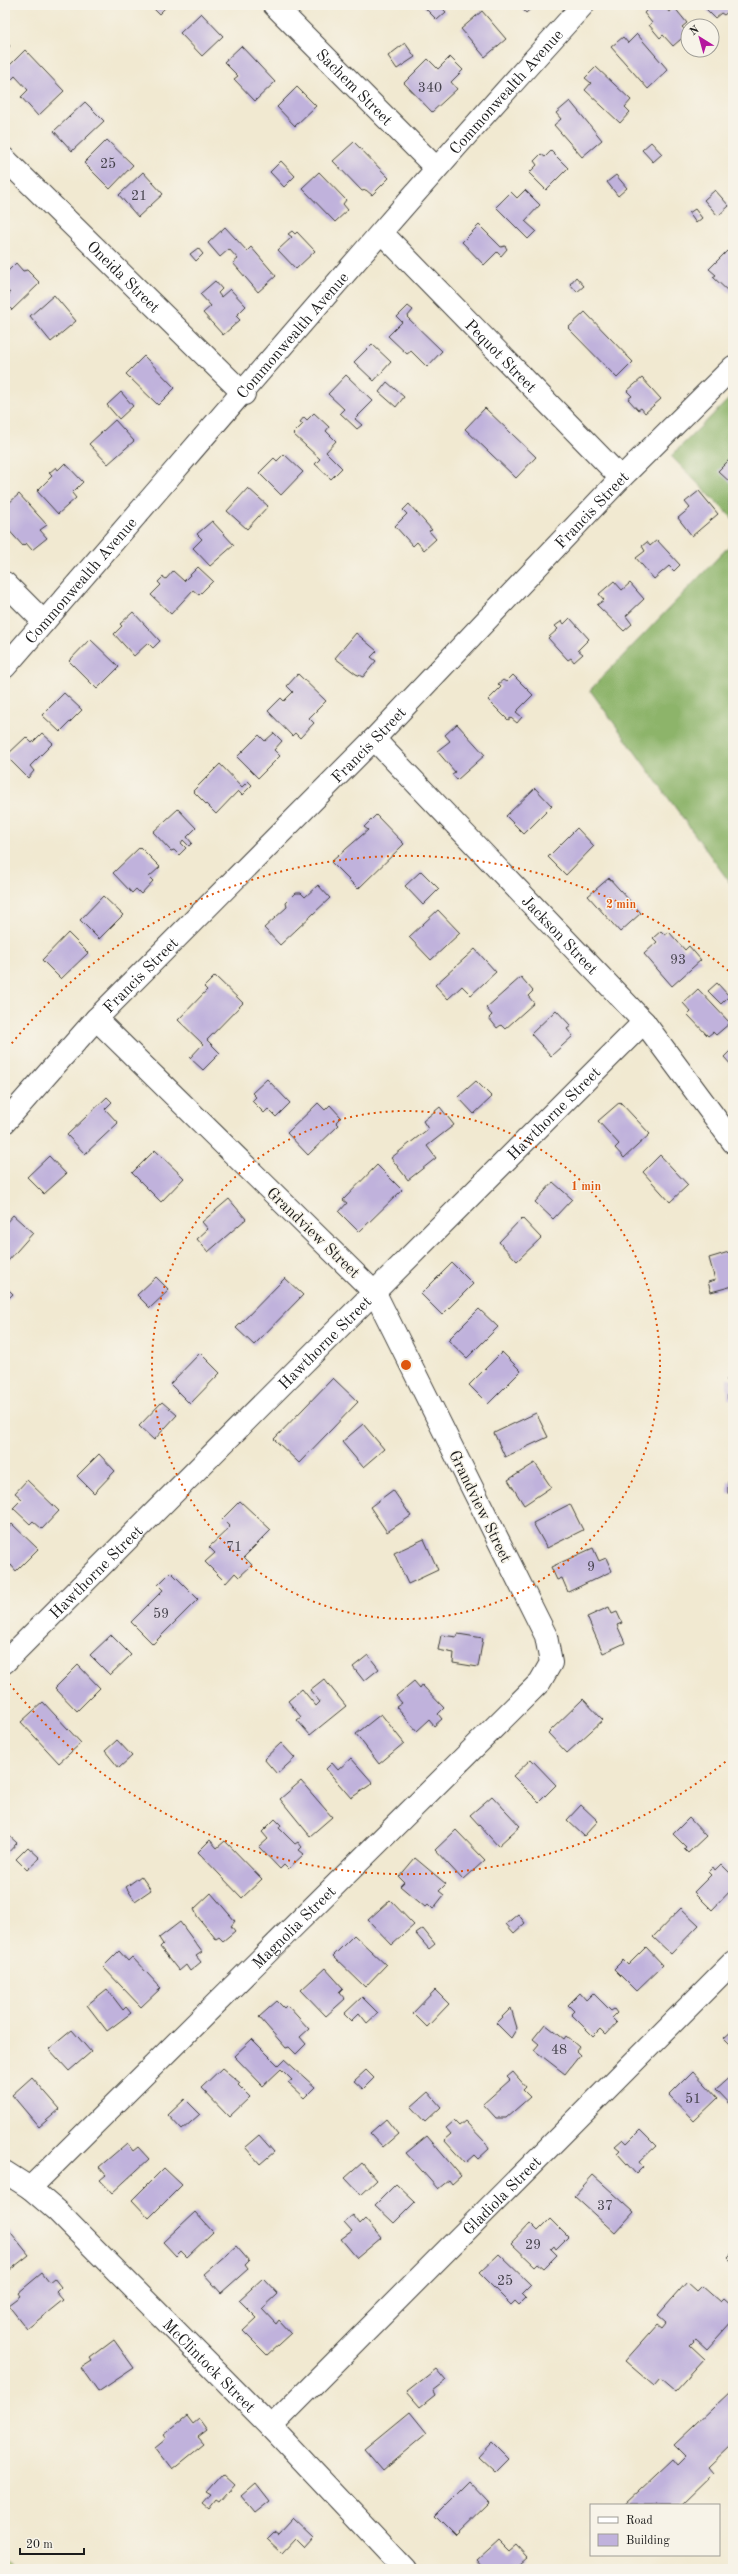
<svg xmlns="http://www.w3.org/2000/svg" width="738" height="2574" font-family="'Old Standard TT',serif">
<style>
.green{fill:#b2d27a;stroke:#67774b}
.forest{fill:#8db46a;stroke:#546843}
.building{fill:#c0b2dc}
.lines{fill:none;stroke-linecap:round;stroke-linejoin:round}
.street-casing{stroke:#3c3b37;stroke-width:24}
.street{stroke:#fff;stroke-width:22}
.ring{fill:none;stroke:#de560d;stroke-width:2;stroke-dasharray:2 4}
.labels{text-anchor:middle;stroke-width:3;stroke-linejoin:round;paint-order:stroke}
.number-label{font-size:14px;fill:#45424c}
.street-label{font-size:16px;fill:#1c1c1c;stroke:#f7f3e8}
.centre{fill:#de560d;stroke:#f7f3e8;stroke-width:2}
.ring-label{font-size:12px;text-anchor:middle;font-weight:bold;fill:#de560d;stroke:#f7f3e8;stroke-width:3;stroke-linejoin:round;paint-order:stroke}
</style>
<rect width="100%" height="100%" fill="#f7f3e8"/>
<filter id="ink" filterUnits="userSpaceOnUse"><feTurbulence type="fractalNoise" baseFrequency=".025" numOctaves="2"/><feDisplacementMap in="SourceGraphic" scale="8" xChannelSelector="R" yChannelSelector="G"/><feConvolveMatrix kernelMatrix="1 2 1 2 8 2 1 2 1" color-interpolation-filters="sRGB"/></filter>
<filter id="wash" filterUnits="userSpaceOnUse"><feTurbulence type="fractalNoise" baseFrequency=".012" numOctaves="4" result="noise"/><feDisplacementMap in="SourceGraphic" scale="16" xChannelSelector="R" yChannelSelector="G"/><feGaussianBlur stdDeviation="0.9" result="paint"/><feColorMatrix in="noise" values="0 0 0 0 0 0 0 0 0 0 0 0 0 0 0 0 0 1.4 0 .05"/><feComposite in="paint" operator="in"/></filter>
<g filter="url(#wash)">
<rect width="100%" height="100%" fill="#f1e9d1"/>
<polygon class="green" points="5,2556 17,2569 5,2569"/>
<g class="forest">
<polygon points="733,395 733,519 671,456"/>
<polygon points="733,542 733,887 590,690"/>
</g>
<g id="blocks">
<g class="building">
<polygon points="150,5 168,5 159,14"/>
<polygon points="439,5 446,12 437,20 423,6"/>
<polygon points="519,5 535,5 526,13"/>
<polygon points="653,5 662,5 669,12 674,7 687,23 682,27 688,33 673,46 663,35 660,38 649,25 652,23 644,13"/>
<polygon points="702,5 729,5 726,8 729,11 724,15 721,13 715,18"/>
<polygon points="482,11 506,39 485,57 461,29"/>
<polygon points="201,13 223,36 202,56 180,33"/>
<polygon points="637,34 668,70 648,89 611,47 623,37 628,43"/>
<polygon points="5,41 10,46 5,51"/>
<polygon points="405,43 415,57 397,69 388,56"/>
<polygon points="241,46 275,82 255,101 234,79 238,76 224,62"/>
<polygon points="25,50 64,91 38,116 21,97 28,90 15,76 11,80 5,74 5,70"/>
<polygon points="450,57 463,70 451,82 457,89 432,112 404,83 428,59 438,69"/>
<polygon points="596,67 631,100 625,107 630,112 620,123 585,90 591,83 585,78"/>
<polygon points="297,87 316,106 295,126 277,107"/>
<polygon points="570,101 602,140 582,157 554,125 561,119 556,113"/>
<polygon points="85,102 104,121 72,151 54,131"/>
<polygon points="107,140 133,165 110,189 84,163"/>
<polygon points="354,142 389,178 372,195 366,190 362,191 333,161"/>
<polygon points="651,142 662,154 653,162 642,150"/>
<polygon points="551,151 568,168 546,190 529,173 537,165 534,161 541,154 545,157"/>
<polygon points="281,161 295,176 284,187 270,172"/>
<polygon points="143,172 163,194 138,217 119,195"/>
<polygon points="319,172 346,200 343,204 348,210 335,222 302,188"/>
<polygon points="616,175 627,188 618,196 607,182"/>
<polygon points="525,190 540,205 525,221 536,231 528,239 496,207 511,192 517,198"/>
<polygon points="715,190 729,206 718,216 704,200"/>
<polygon points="695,209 702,218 696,223 689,213"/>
<polygon points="479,225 501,247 505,246 507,249 501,256 497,252 484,265 462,242"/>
<polygon points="225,227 247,251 251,247 276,276 258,292 233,263 238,259 229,249 220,257 208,243"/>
<polygon points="292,231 295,234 297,232 315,251 296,269 278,250 292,237 288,234"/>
<polygon points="198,248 203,254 196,261 190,254"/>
<polygon points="727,251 733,256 733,289 730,293 713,277 716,275 709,269"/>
<polygon points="16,263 23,271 27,270 40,283 12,310 5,303 5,297 10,293 5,288 5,274"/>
<polygon points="576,277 584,286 577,292 570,284"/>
<polygon points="215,281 222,289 218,293 221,297 230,289 246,306 236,316 240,320 223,335 203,313 211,306 200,294"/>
<polygon points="54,295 76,321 51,342 30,316"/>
<polygon points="408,306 413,310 407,317 442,351 427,367 411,351 407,354 388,336 402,322 397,317"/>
<polygon points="585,312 633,362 617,378 568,328"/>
<polygon points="372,344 391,362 374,381 354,362"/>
<polygon points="144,356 175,388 158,405 126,374"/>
<polygon points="346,375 373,401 355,419 362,425 357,429 340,413 344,409 328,394"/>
<polygon points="642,378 661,399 645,413 641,408 638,410 628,399 632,396 627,391"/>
<polygon points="387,382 404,397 396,407 379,392"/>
<polygon points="121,392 133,406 119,419 107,405"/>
<polygon points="485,408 536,457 516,478 465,429"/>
<polygon points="314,413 329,427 326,431 336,441 326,452 342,468 331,479 315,464 320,459 293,434 303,424 300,422 304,417 307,420"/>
<polygon points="115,420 134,441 108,464 89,444"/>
<polygon points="284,454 303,472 281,495 259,473 274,458 277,461"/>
<polygon points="733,456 733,485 718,471"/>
<polygon points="65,463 83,482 72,493 76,498 58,514 37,491 52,476 49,473 56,467 58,470"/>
<polygon points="248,488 268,506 247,529 227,511"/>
<polygon points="699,491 718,514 692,536 678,518 690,508 685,502"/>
<polygon points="19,494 47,525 40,530 47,538 32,550 26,543 23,546 5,526 5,498 9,503"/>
<polygon points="409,504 432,530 429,531 436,539 424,550 417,542 413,546 395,526 407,514 403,510"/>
<polygon points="212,521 234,545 210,566 193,548 202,539 197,534"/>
<polygon points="657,540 680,565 674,571 669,566 654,579 636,558 645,551 642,546 647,542 650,546"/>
<polygon points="198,567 213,581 199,595 193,590 171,614 151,595 161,585 158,582 163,577 166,579 173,571 184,581"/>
<polygon points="614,581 622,590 630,583 644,599 626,616 632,624 624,631 597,605 604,600 599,594"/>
<polygon points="133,612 160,641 153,648 148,643 134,656 114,634 122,626 120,624"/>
<polygon points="570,618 589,639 578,650 583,654 574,662 571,658 568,660 548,638 558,629 555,626 562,621 564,624"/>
<polygon points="356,633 377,651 371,657 376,661 363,677 356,674 335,658"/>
<polygon points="90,639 119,667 97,689 69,661"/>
<polygon points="298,674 326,701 309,718 314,723 300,738 295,733 292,736 268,711 281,698 284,701 293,692 287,686"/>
<polygon points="513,675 533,695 516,712 522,717 517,723 511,718 508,720 488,700 501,687 498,684 503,680 506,682"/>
<polygon points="64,693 82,710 60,732 42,715"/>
<polygon points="457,724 485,755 457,780 452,774 455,772 437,751 450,741 445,735"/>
<polygon points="42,733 53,743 30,766 34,771 28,778 6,756 26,737 32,743"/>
<polygon points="274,733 282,741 274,750 280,756 258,778 237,757 259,735 265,741"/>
<polygon points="220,764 242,787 248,781 252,785 242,795 238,791 216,814 193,791"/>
<polygon points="535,788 552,806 524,834 506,816"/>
<polygon points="178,809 196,828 187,837 192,843 189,846 183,840 181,843 186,848 179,855 174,850 171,851 153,832"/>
<polygon points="376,815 404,844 358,889 331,862 368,830 364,827"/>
<polygon points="577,828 594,846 566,875 548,857"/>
<polygon points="140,847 160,867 149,877 153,881 141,894 136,889 132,893 113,873"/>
<polygon points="421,871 439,889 423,905 405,886"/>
<polygon points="609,878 641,913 620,932 588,896"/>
<polygon points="318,885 330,898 280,945 264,928 287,907 286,903 296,893 301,893 305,897"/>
<polygon points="103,896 123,915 99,939 80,920"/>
<polygon points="438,910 460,933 431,960 409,937"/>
<polygon points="661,931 665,935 669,932 685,950 689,946 701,960 672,986 644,954 657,942 653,938"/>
<polygon points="68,933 88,953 61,979 42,960"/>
<polygon points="475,949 496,972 471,995 462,986 448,999 435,985"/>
<polygon points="215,976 243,1003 207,1040 220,1053 203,1070 190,1058 203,1044 178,1020 207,990 204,987"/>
<polygon points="521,977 533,991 528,996 534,1003 505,1029 501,1025 497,1028 489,1018 492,1015 486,1008"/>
<polygon points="717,983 729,996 721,1004 708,991"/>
<polygon points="698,989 730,1023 716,1035 713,1032 708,1036 688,1015 691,1012 683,1003"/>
<polygon points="556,1010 571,1026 567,1029 573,1036 551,1056 531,1034"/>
<polygon points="733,1048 733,1067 724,1057"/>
<polygon points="267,1079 290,1103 276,1117 268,1109 264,1113 252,1101 256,1097 252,1093"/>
<polygon points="476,1081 492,1097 474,1114 458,1097"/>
<polygon points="107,1097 112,1102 105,1109 118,1123 85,1154 67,1135"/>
<polygon points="620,1102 650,1134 624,1158 615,1148 619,1144 598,1121"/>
<polygon points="318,1103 325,1110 330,1105 341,1117 336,1122 339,1125 308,1155 287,1133"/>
<polygon points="440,1107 454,1125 427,1146 436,1158 408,1180 391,1158 428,1129 423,1121"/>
<polygon points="155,1150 184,1178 161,1202 132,1173"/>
<polygon points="660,1155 688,1185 670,1202 643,1172"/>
<polygon points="49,1156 66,1174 44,1194 27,1177"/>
<polygon points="377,1165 402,1190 359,1232 339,1212 347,1203 343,1200"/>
<polygon points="553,1182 572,1199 553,1219 535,1202"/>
<polygon points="229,1199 246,1219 208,1252 197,1239 208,1229 202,1222"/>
<polygon points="13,1215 33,1233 8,1261 5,1258 5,1224"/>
<polygon points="522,1218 541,1238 517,1261 499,1242"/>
<polygon points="732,1251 733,1286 711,1292 708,1282 715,1280 709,1258"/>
<polygon points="452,1263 473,1284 442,1315 421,1294"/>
<polygon points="156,1277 169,1290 150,1308 137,1295"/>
<polygon points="285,1278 303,1295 254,1345 236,1328"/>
<polygon points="5,1286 13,1294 5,1302"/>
<polygon points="479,1309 498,1327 467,1358 448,1340"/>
<polygon points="502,1352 521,1371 488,1404 469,1385"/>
<polygon points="200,1353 220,1373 190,1404 170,1384"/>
<polygon points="333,1378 358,1402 299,1463 274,1439"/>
<polygon points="727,1379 733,1379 733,1399 728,1399"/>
<polygon points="162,1402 177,1415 154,1440 139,1426"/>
<polygon points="536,1413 548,1437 505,1457 494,1433"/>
<polygon points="363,1424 384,1449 363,1467 342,1442"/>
<polygon points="99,1454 115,1471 94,1493 77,1476"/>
<polygon points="535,1463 551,1487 524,1505 508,1480"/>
<polygon points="27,1480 59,1511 42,1529 33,1521 30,1524 13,1508 22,1499 15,1493"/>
<rect x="728" y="1482" width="5" height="11"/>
<polygon points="393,1490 411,1516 387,1532 370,1507"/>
<polygon points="240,1501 271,1530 244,1557 252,1565 239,1577 235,1573 226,1583 205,1562 215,1553 209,1547 230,1527 222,1519"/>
<polygon points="570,1504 583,1530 547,1548 533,1523"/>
<polygon points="12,1524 38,1549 16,1571 11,1565 5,1571 5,1532"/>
<polygon points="424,1539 438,1570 408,1584 394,1553"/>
<polygon points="593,1548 599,1561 606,1558 612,1571 568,1592 562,1578 557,1580 551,1567"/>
<polygon points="171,1572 198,1599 153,1644 131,1622 163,1590 158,1585"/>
<polygon points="609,1607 612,1614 617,1612 622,1623 617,1625 625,1643 603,1653 587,1617"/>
<polygon points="458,1634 483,1638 478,1667 453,1663 454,1653 438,1650 441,1635 457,1637"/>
<polygon points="111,1635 131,1655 110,1675 90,1655"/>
<polygon points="368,1655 379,1669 364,1681 353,1667"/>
<polygon points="78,1665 100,1688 77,1711 55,1688"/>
<polygon points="324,1679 346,1706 310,1735 297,1720 301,1717 288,1701 302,1689 316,1706 320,1702 310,1690"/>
<polygon points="414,1681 420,1688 422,1685 444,1708 438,1714 442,1719 434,1726 429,1720 417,1731 396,1707 402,1703 396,1696"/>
<polygon points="583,1699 603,1720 567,1753 548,1733"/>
<polygon points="43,1702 81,1743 59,1763 21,1722"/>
<polygon points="381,1714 404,1743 379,1764 356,1734"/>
<polygon points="117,1740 132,1756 119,1768 105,1751"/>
<polygon points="281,1743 295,1758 277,1774 264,1759"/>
<polygon points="351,1758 373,1783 351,1798 326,1769 332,1763 338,1770"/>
<polygon points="531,1759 556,1785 539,1802 513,1776"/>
<polygon points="301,1781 332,1817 310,1836 280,1799"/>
<polygon points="492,1796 520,1826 498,1846 470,1815"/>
<polygon points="581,1805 598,1821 584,1836 567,1820"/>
<polygon points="689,1818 706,1836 688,1853 684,1849 686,1847 673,1834"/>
<polygon points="275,1819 281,1825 279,1828 295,1844 298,1842 302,1847 299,1850 304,1854 288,1869 284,1865 280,1869 259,1847 268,1839 262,1832"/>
<polygon points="456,1830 485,1860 463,1880 435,1850"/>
<polygon points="5,1832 17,1843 5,1856"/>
<polygon points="210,1840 217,1848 225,1841 262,1879 242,1898 198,1852"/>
<polygon points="28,1847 40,1858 27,1870 16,1859"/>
<polygon points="415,1858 446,1884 439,1891 444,1895 433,1909 428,1904 425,1907 400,1886 404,1882 399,1877"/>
<polygon points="721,1864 733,1876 733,1888 712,1910 694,1892 711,1875 708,1872 713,1867 715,1870"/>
<polygon points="141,1876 151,1890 135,1901 126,1887"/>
<polygon points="211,1893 235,1921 231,1926 235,1931 223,1941 219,1937 216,1939 197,1916 194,1909"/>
<polygon points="390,1900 414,1925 392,1945 368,1920"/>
<polygon points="681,1908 699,1925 671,1954 653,1937"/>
<polygon points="518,1914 525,1923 514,1933 506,1924"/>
<polygon points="180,1922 202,1952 196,1956 201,1962 190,1971 186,1965 179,1971 160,1947 163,1944 159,1938"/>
<polygon points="423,1929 435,1944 429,1949 416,1934"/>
<polygon points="354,1935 386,1965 365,1987 333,1956"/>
<polygon points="646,1947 663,1965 636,1991 614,1969 623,1960 628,1965"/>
<polygon points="119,1951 128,1961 132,1957 161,1988 141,2007 103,1967"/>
<polygon points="325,1968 343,1988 339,1992 345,1999 326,2016 301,1990"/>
<polygon points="107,1989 123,2010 126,2007 131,2013 107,2031 87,2005"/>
<polygon points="435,1990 449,2004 427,2027 413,2013"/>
<polygon points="580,1993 586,2000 593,1993 611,2011 614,2009 617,2013 612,2018 617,2023 606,2035 600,2029 593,2036 571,2014 574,2011 568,2005"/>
<polygon points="362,1997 378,2013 367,2023 359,2013 351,2021 344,2014"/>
<polygon points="277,2001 284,2008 287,2005 309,2029 300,2037 306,2044 296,2054 289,2047 286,2048 259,2017"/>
<polygon points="511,2008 517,2028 511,2038 496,2023"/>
<polygon points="545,2024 564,2039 566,2036 579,2047 576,2051 580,2055 565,2074 534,2050 539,2044 533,2039"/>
<polygon points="72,2030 91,2052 69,2071 49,2049"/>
<polygon points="733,2030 733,2047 724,2038"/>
<polygon points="252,2039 278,2065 284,2059 315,2087 304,2098 288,2083 292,2080 281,2069 263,2086 234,2056"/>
<polygon points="222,2068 240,2083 238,2085 250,2097 229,2117 201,2088"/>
<polygon points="366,2070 374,2078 363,2089 354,2081"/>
<polygon points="693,2071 718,2098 694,2121 669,2095"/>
<polygon points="513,2072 526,2087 523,2090 530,2097 506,2118 496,2118 483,2104 510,2080 507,2077"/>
<polygon points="732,2075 733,2077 733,2107 716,2089"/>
<polygon points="32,2077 60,2109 39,2127 12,2095"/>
<polygon points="428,2092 441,2107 425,2122 411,2107"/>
<polygon points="185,2099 200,2114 182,2130 168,2115"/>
<polygon points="386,2119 398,2134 383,2147 370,2133"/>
<polygon points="454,2121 459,2126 465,2121 486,2143 489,2149 478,2159 474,2155 465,2163 444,2140 451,2134 446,2128"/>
<polygon points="640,2130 656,2146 639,2162 643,2167 636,2174 617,2153 620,2150 615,2146 623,2139 627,2143"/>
<polygon points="259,2135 274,2152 260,2164 245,2147"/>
<polygon points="427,2136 461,2176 452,2184 449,2180 438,2189 406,2153"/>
<polygon points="127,2143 133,2151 138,2147 149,2159 112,2193 100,2180 106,2175 99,2167"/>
<polygon points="362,2163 377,2180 361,2195 345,2178"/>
<polygon points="164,2168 182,2185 149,2218 132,2200"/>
<polygon points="593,2175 634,2212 615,2233 574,2196"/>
<polygon points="396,2184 415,2202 394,2223 375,2205"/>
<polygon points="195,2212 213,2232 187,2257 181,2251 176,2256 163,2242"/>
<polygon points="353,2215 360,2224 365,2219 381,2238 357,2258 341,2239 352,2231 344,2222"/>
<polygon points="550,2219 568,2237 556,2249 554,2246 551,2249 557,2255 544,2268 538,2263 535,2266 511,2243 530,2223 538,2231"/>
<polygon points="8,2229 29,2255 5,2274 5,2232"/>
<polygon points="236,2246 249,2261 245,2265 248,2269 221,2293 204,2274"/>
<polygon points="733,2252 733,2262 728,2257"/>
<polygon points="499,2254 531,2285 522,2294 526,2298 519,2305 515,2301 511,2305 479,2273"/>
<polygon points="42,2273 49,2282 54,2278 61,2287 56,2292 63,2300 27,2329 8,2305 20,2296 18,2293"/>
<polygon points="263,2278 278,2294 262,2309 276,2324 279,2320 291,2333 267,2355 243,2331 257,2318 239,2300"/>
<polygon points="687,2282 697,2291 702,2286 720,2302 723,2299 733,2308 733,2320 707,2349 696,2339 690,2345 705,2359 675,2392 660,2379 654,2386 625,2361 658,2324 662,2327 666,2322 658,2315"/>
<polygon points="114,2340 134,2368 98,2392 81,2368 92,2361 90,2358"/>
<polygon points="436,2369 446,2381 433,2391 435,2395 420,2407 407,2392"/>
<polygon points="733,2389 733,2444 709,2467 714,2473 681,2505 624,2505 673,2459 678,2465 686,2457 674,2445"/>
<polygon points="410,2412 427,2433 383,2470 365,2449"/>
<polygon points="187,2416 193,2424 199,2419 207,2430 198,2437 204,2444 172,2470 155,2448 166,2439 163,2435"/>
<polygon points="492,2442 509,2459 495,2473 478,2457"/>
<polygon points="222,2474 234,2485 219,2502 216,2500 209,2509 203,2504 211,2495 206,2492"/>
<polygon points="470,2481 490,2502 455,2536 435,2516"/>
<polygon points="256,2483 270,2501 255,2513 241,2496"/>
<polygon points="293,2519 313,2538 304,2548 295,2539 282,2553 267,2539 274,2532 278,2535"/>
<polygon points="498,2541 509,2552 516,2546 527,2558 520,2564 525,2569 485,2569 477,2560"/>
</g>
</g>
</g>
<g filter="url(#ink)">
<use href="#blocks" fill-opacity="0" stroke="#3c3b37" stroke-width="1"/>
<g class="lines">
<g class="street-casing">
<g id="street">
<path id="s1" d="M 274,5 L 436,168"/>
<path id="s2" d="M 5,159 L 244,394"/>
<path id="s3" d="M 382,233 L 621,478"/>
<polyline points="5,583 44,622"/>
<path id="s4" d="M 5,667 C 197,446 386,222 583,5"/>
<path id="s5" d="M 374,739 L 644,1022 L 733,1142"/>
<path id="s6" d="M 5,1122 L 96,1019 L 374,739 L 621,478 L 733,367"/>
<path id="s7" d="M 5,1662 L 644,1022"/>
<path id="s8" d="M 5,2172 L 30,2188 L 58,2212 L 271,2427 L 405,2569"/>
<path id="s9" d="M 30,2188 L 540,1682 L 551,1663 L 546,1636 L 375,1293 L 96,1019"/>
<path id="s10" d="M 271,2427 L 733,1962"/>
</g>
</g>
<use href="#street" class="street"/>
</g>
</g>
<g class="ring">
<circle cx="406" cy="1365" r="254"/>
<path d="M730 1758A509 509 0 0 1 8 1682M8 1048A509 509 0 0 1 730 972"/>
</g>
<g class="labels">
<g class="number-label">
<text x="430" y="92">340</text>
<text x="108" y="168">25</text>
<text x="139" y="200">21</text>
<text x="678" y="964">93</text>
<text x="234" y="1551">71</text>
<text x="591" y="1571">9</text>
<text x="161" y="1618">59</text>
<text x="559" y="2054">48</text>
<text x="693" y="2103">51</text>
<text x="605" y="2210">37</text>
<text x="533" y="2249">29</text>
<text x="505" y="2285">25</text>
</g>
<g class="street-label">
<text dy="6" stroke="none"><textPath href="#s1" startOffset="115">Sachem Street</textPath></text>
<text dy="6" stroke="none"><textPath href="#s4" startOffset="763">Commonwealth Avenue</textPath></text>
<text dy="6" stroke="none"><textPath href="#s2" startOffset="167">Oneida Street</textPath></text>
<text dy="6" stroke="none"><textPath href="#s4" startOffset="439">Commonwealth Avenue</textPath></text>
<text dy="6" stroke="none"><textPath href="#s3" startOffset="171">Pequot Street</textPath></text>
<text dy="6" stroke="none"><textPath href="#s6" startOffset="848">Francis Street</textPath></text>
<text dy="6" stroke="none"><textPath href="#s4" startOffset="115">Commonwealth Avenue</textPath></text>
<text dy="6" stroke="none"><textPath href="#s6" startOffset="524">Francis Street</textPath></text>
<text dy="6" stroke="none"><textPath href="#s5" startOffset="270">Jackson Street</textPath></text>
<text dy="6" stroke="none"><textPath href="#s6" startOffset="200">Francis Street</textPath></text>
<text dy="6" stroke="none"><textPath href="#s7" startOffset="776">Hawthorne Street</textPath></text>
<text transform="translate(314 1232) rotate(44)" y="6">Grandview Street</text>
<text dy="6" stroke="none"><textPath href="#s7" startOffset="452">Hawthorne Street</textPath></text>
<text transform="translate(481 1506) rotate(64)" y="6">Grandview Street</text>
<text dy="6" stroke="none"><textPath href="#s7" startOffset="128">Hawthorne Street</textPath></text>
<text dy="6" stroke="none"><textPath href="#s9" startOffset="371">Magnolia Street</textPath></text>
<text dy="6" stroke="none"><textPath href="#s10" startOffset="327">Gladiola Street</textPath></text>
<text dy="6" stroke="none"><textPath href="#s8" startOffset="282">McClintock Street</textPath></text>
</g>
</g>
<circle cx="406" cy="1365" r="6" class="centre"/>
<g class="ring-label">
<text x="621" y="908">2 min</text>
<text x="586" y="1190">1 min</text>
</g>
<rect width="738" height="2574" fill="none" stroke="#f7f3e8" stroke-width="20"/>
<rect x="590" y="2504" width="130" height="52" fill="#f7f3e8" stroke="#9f9d96"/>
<rect x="598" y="2517" width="20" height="6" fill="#ffffff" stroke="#9f9d96"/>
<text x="626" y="2524" font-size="12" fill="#1c1c1c">Road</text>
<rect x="598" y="2534" width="20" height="12" fill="#c0b2dc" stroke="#9f9d96"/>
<text x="626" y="2544" font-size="12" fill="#1c1c1c">Building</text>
<g transform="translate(700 38) rotate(323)"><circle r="19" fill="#f7f3e8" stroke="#9f9d96"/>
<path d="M0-3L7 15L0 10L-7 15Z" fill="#b5179e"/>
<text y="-6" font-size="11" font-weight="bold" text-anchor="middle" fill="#1c1c1c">N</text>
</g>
<path d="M20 2548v6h64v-6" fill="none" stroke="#1c1c1c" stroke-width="2"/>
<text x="26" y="2548" font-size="12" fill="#1c1c1c" stroke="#f7f3e8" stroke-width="3" paint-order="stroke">20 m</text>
</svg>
